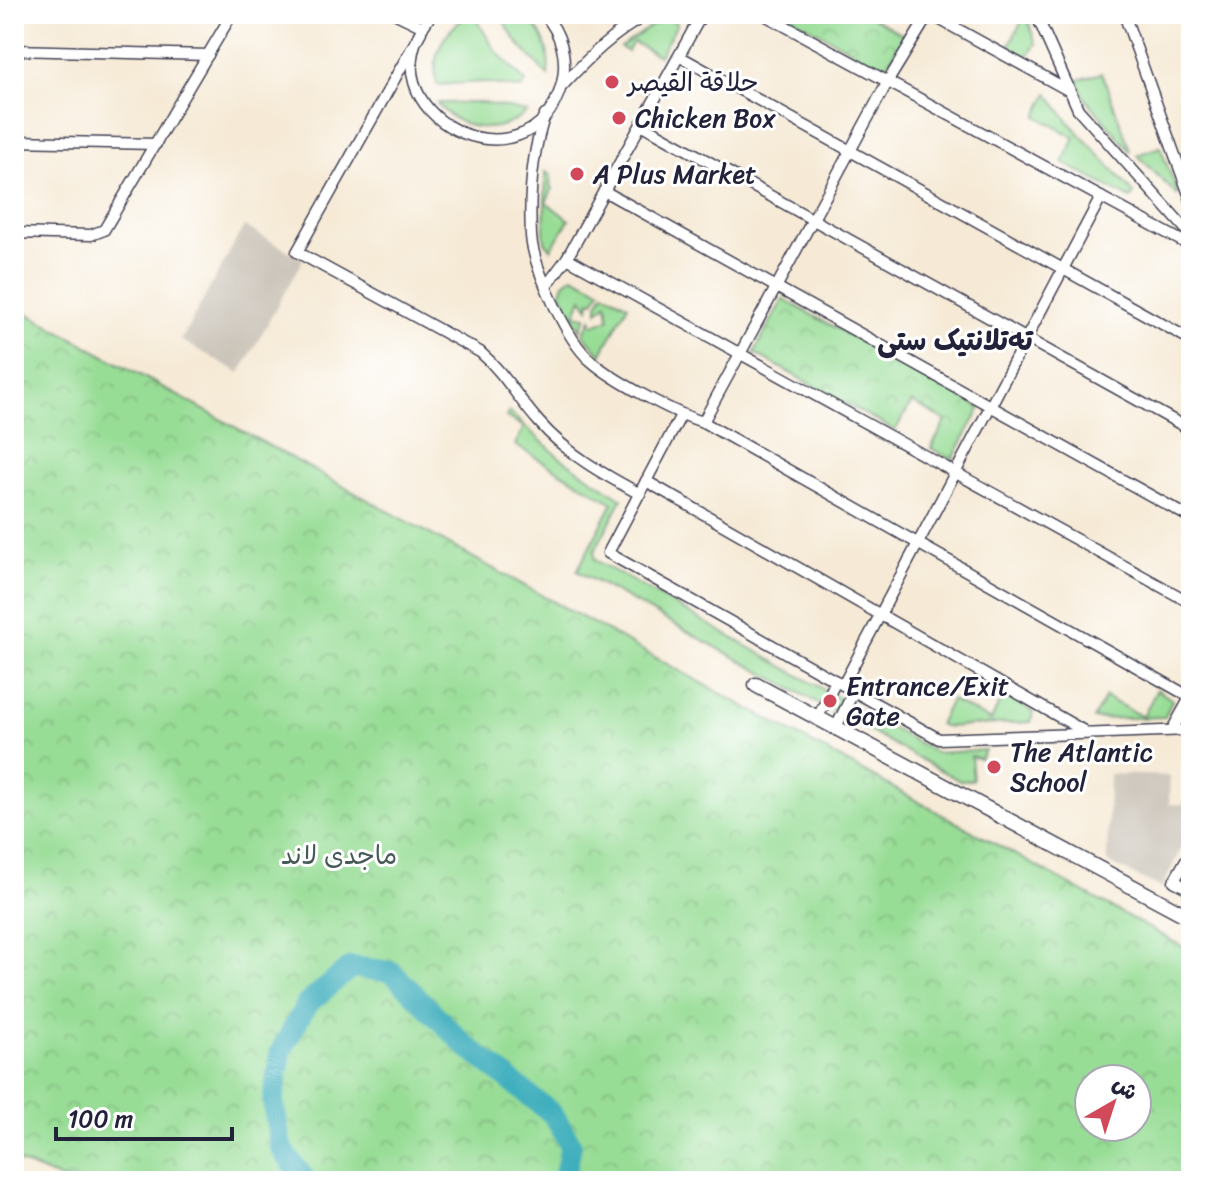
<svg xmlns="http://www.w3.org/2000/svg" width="1205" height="1195" font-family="Sriracha,'Playpen Sans Arabic',sans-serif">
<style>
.industrial{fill:#cac3b8}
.grass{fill:#98dd96;stroke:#5d8068;stroke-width:2}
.park{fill:url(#park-crowns);stroke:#5d8068;stroke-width:2;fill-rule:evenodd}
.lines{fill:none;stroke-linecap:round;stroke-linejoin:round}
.river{stroke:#41afbd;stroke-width:22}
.street-casing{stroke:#424052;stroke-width:13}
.secondary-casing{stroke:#424052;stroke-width:17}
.street{stroke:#fff;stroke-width:10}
.secondary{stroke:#fff;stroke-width:14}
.poi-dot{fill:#d1495b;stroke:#fff;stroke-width:3}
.labels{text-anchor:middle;stroke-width:6;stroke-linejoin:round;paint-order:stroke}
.poi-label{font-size:26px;fill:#22223b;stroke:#fff;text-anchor:start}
.park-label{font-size:26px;fill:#455a56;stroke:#fff}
.neighbourhood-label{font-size:28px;font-weight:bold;fill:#22223b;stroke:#fff}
</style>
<defs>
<pattern id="park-crowns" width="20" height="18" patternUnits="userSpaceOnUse" patternTransform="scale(2)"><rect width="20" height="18" fill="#98dd96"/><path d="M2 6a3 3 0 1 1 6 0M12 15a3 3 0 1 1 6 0" fill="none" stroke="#83bd82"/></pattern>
</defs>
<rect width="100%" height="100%" fill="#fff"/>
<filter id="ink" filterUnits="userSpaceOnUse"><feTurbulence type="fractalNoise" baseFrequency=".0125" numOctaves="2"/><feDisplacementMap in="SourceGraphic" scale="16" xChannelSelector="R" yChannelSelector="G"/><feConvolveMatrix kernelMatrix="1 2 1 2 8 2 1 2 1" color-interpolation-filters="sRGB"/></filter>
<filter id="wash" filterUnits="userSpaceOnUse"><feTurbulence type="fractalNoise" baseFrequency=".006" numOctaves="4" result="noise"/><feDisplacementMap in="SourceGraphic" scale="32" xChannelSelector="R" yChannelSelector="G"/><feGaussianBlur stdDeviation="1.8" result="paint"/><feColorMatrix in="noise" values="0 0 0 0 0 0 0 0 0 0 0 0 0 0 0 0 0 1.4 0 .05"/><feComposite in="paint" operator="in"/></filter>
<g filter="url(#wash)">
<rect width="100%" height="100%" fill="#f6ead6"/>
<g class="industrial">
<polygon points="244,226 303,259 240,373 181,340"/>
<polygon points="1109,774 1170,776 1169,804 1191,805 1191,828 1162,888 1107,862"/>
</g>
<g class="grass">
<path d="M 473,14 L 495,50 L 526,82 L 521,89 L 482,82 L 437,85 C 430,54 445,27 473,14 Z"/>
<path d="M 499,14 L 522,14 C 543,29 551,51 548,76 L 517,42 Z"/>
<polygon points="1026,14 1036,44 1027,57 1008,47"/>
<polygon points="670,18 677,24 659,56 633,42 627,52 621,47 653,25"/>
<polygon points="1102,73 1131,152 1084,97 1078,80"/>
<polygon points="1048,93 1069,122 1134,193 1131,199 1063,163 1075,138 1037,116"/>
<path d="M 437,103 L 484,103 L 527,112 C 499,136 461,132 437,103 Z"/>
<polygon points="1160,147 1178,193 1177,195 1137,155"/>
<polygon points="546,172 551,176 550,186 553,188 546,202 569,220 551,249 545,242 544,233"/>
<polygon points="573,276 601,290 594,301 590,300 589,308 582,298 575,315 586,317 580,330 561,292 564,283"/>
<polygon points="604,292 628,305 601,355 583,334 591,319 593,325 609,319 607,303 598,311 598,304"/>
<polygon points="509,412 558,456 622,499 594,552 595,560 936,753 985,750 980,759 971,756 973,780 960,781 577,571 613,503 515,445 524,427 506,417"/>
<polygon points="1157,689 1172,700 1165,717 1093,719 1105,697 1143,717"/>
<polygon points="1003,695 1033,711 1031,722 945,727 939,724 951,700 991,721"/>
</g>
<g class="park">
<polygon points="786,14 866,14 904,35 885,69"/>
<polygon points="783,299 981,408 952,460 931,448 946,421 912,402 895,431 754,353"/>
<path d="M 14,306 L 1191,951 L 1191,1181 L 66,1181 L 14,1160 ZM 1137,1079 L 1137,1127 L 1089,1127 L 1089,1079 Z"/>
</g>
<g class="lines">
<polyline class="river" points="306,1181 281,1148 273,1101 281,1051 307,1004 351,967 392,972 466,1046 553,1114 571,1145 564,1181"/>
</g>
</g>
<g filter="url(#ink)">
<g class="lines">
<g class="street-casing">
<g id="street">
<polyline points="396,14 423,27"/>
<path d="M 432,14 C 352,114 532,200 562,83 C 568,58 561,33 544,14"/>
<polyline points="763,14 1191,246"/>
<polyline points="930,14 1066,89"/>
<polyline points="1036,14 1078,109 1191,235"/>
<polyline points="1124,14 1191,200"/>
<path d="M 421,32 L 297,252 L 480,352 C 504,372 518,399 539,422 C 567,454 603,474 640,494"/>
<polyline points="14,50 208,55"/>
<polyline points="679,56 1191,340"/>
<path d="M 562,86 C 588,58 615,31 649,14"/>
<path d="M 545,115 C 532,152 529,196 531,236 C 533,266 567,341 591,361 C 614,381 674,413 703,422 L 1190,697"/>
<polyline points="641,124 1191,430"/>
<polyline points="14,141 156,144"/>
<polyline points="604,191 1191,518"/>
<polyline points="14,233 91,235 104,230 232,14"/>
<polyline points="567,258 1191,603"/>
<polyline points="547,285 567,258 702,14"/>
<polyline points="681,415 608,553 939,739 1191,730"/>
<polyline points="703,422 888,81 929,14"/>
<polyline points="646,481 1084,731"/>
<polyline points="843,685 1101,197"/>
<polyline points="818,717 836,681"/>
<polyline points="836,727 854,691"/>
<polyline points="1172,730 1191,696"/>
<polyline points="1191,851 1174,881 1191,890"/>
</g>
</g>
<g class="secondary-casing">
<polyline id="secondary" points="756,685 1191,918"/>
</g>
<use href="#street" class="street"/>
<use href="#secondary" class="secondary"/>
</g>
</g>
<g class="poi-dot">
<circle cx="612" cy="82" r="8"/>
<circle cx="619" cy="118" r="8"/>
<circle cx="577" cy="174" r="8"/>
<circle cx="830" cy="701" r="8"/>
<circle cx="994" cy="767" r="8"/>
</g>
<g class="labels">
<g class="poi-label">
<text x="628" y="91">حلاقة القيصر</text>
<text x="635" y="127">Chicken Box</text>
<text x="593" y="183">A Plus Market</text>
<text x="846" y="695">Entrance/Exit<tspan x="846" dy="30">Gate</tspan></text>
<text x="1010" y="761">The Atlantic<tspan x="1010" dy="30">School</tspan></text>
</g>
<g class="park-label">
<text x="339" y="864">ماجدی لاند</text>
</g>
<g class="neighbourhood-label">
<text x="955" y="350">تەتلانتیک ستی</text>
</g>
</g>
<rect width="1205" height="1195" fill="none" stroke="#fff" stroke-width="48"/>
<g transform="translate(1113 1103) rotate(39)"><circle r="38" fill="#ffffff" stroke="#a7a7b1" stroke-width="2"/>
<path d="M0-6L14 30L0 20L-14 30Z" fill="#d1495b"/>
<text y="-12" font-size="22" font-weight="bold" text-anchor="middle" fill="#22223b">ش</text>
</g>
<path d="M56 1127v12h176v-12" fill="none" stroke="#22223b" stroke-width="4"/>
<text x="68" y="1127" font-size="24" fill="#22223b" stroke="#ffffff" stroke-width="6" paint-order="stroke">100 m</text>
</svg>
